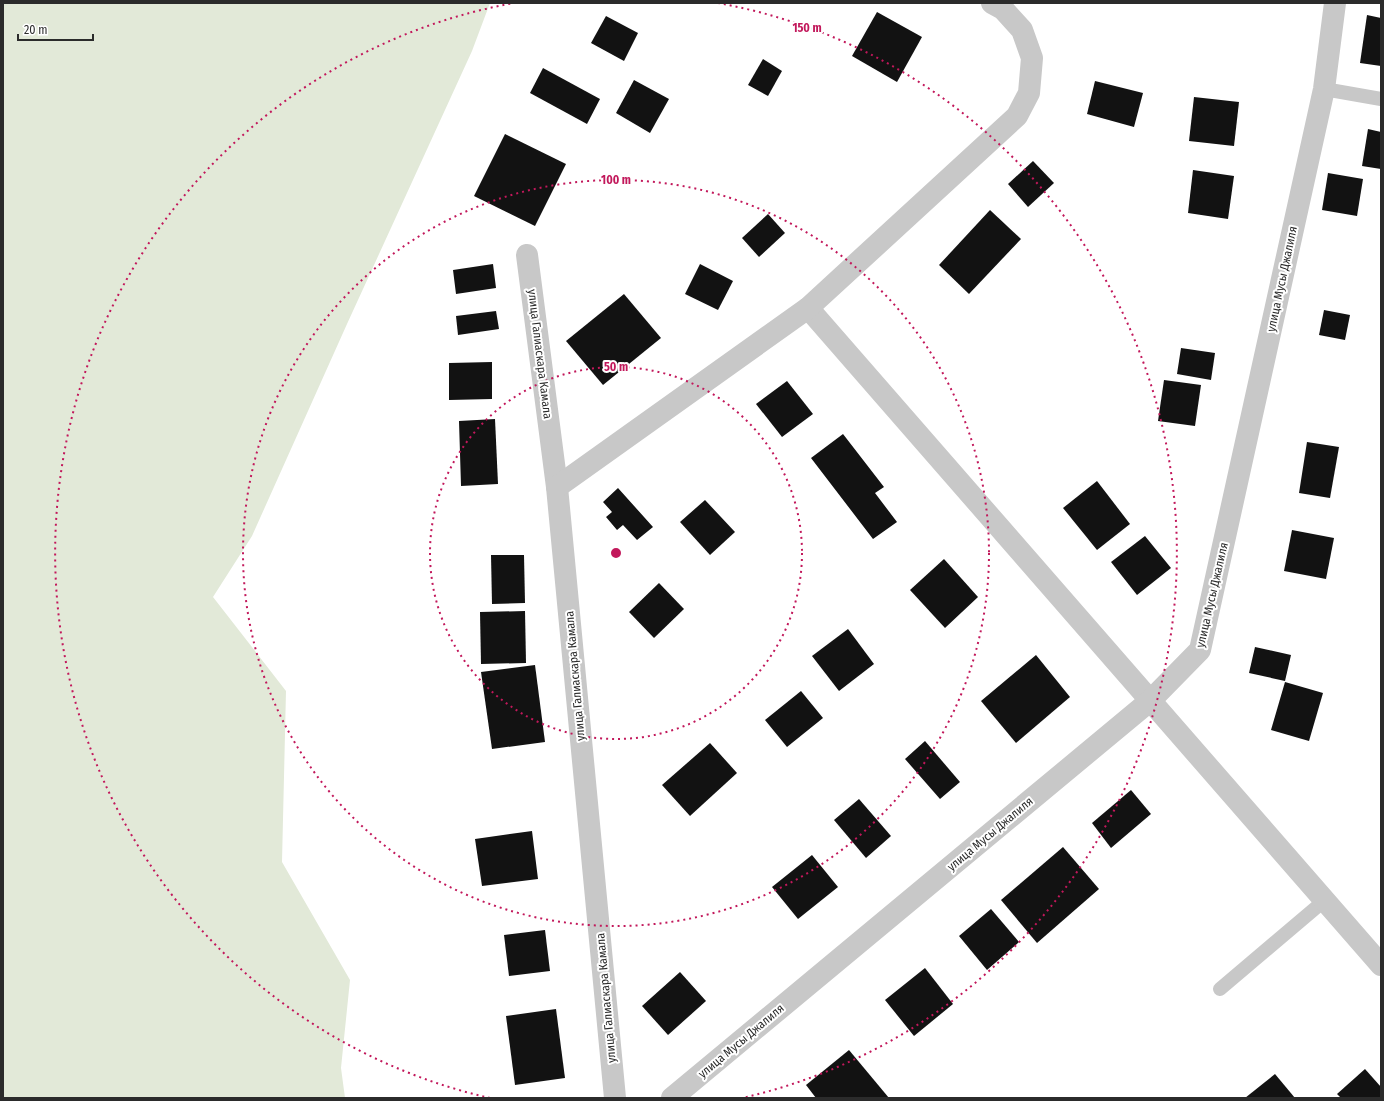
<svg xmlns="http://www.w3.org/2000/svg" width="1384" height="1101" font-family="'Fira Sans Condensed',sans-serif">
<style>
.green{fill:#e2e9d8}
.building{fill:#121212}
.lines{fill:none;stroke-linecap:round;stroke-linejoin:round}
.lane{stroke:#c8c8c8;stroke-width:14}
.street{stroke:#c8c8c8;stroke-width:22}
.ring{fill:none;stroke:#c2185b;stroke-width:2;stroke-dasharray:2 4}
.labels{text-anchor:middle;stroke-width:4;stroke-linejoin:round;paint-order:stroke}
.street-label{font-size:12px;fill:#2b2b2b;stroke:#fff}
.centre{fill:#c2185b;stroke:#fff;stroke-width:2}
.ring-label{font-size:12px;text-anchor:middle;font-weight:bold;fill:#c2185b;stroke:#fff;stroke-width:4;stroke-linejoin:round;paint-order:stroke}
</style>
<rect width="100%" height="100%" fill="#fff"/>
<polygon class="green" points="3,3 490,3 472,51 347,324 252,536 213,597 286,691 282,862 350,980 341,1068 345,1098 3,1098"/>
<g class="building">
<polygon points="877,12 922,37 897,82 852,56"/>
<polygon points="1367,15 1381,18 1381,66 1360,63"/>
<polygon points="606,16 638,33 624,61 591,43"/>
<polygon points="763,59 782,71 768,96 748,85"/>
<polygon points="543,68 600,99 587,124 530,93"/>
<polygon points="634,80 669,99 650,133 616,113"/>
<polygon points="1095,81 1143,93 1134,127 1087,114"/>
<polygon points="1194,97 1239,102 1234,146 1189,141"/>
<polygon points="1368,129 1381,132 1381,169 1362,166"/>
<polygon points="505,134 566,164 535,226 474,196"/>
<polygon points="1033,161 1054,183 1028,207 1008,184"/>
<polygon points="1193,170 1234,176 1228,219 1188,213"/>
<polygon points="1328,173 1363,179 1357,216 1322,210"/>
<polygon points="990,210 1021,239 969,294 939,265"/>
<polygon points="768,214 785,233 759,257 742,238"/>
<polygon points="493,264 496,288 456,294 453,270"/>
<polygon points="700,264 733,281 718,310 685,294"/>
<polygon points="624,294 661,338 603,385 566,341"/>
<polygon points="1324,310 1350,315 1345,340 1319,335"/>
<polygon points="496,311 499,329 458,335 456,316"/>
<polygon points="1181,348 1215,353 1211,380 1177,374"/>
<polygon points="492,362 492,399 449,400 449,363"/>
<polygon points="1164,380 1201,385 1195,426 1158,421"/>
<polygon points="787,381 813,414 782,437 756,404"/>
<polygon points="495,419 498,484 461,486 459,421"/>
<polygon points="843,434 884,487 875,493 897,522 873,539 811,458"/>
<polygon points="1307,442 1339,447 1330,498 1299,493"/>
<polygon points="1097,481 1130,524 1097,550 1063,508"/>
<polygon points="618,488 653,527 637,540 623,525 617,530 606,517 612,512 603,502"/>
<polygon points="705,500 735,532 710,555 680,522"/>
<polygon points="1292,530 1334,538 1326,579 1284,571"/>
<polygon points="1145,536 1171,568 1137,595 1111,562"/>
<polygon points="491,555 524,555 525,603 492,604"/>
<polygon points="944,559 978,597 945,628 910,590"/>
<polygon points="659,583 684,609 654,638 629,612"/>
<polygon points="525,611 526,663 481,664 480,612"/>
<polygon points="848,629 874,664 839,691 812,656"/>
<polygon points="1255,647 1291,655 1285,681 1249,673"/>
<polygon points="1036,655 1070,697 1016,743 981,701"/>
<polygon points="535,665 545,742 492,749 481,672"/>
<polygon points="1285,682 1323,693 1309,741 1271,730"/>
<polygon points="801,691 823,718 787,747 765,720"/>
<polygon points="925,741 960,782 940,799 905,759"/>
<polygon points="710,743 737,773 690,816 662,785"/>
<polygon points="1131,790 1151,814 1111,848 1092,823"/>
<polygon points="859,799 891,836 866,858 834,820"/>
<polygon points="532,831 538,879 482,886 475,839"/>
<polygon points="1063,847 1099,889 1037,943 1001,900"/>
<polygon points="812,855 838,887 798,919 772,887"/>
<polygon points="991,909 1019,942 987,970 959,936"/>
<polygon points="545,930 550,971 509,976 504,935"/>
<polygon points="925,968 953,1004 914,1036 885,1000"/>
<polygon points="680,972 706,1001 668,1035 642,1006"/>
<polygon points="556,1009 565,1078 515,1085 506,1016"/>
<polygon points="849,1050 889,1098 816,1098 806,1085"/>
<polygon points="1365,1069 1381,1087 1381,1098 1341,1098 1337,1094"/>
<polygon points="1275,1074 1295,1098 1245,1098"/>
</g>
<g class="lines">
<g class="lane">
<polyline points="1324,89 1381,99"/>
<polyline points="1220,989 1325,900"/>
</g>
<g class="street">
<polyline points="527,255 557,487 615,1098"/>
<polyline points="808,308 1381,965"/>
<polyline points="557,487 808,308 1017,116 1029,93 1032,58 1022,30 1003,9 992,3"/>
<polyline points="672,1098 1151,700 1200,650 1324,89 1335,3"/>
</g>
</g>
<g class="ring">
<circle cx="616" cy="553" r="186"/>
<circle cx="616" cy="553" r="373"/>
<path d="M490 1098A559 559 0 0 1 514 3M718 3A559 559 0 0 1 742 1098"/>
</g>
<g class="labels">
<g class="street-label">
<text transform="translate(1282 279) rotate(-78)" y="4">улица Мусы Джалиля</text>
<text transform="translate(540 354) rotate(83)" y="4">улица Галиаскара Камала</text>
<text transform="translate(1212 595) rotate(-77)" y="4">улица Мусы Джалиля</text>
<text transform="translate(575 676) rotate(-95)" y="4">улица Галиаскара Камала</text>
<text transform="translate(990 834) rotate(-40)" y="4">улица Мусы Джалиля</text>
<text transform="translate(606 998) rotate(-95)" y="4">улица Галиаскара Камала</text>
<text transform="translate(741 1041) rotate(-40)" y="4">улица Мусы Джалиля</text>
</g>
</g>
<circle cx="616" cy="553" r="6" class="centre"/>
<g class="ring-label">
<text x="807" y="32">150 m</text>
<text x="616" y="184">100 m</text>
<text x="616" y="371">50 m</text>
</g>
<rect width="1384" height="1101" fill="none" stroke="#2b2b2b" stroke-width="8"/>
<path d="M18 34v6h75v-6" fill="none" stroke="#2b2b2b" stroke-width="2"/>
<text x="24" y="34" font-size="12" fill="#2b2b2b" stroke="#ffffff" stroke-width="3" paint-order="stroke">20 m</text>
</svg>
